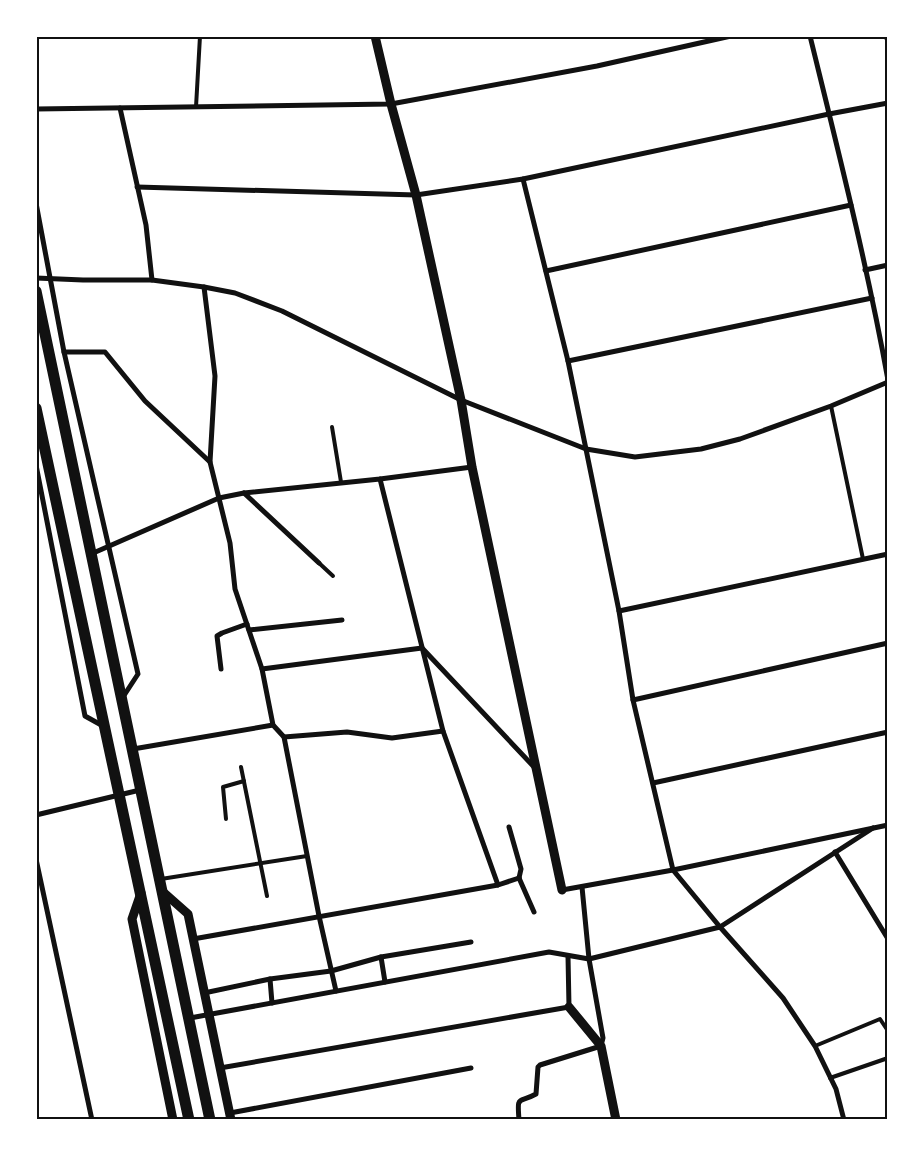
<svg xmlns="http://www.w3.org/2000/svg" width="924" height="1156" font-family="Cabin,sans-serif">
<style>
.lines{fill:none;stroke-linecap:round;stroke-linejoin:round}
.service{stroke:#111;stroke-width:4}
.minor{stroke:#111;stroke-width:5}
.tertiary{stroke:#111;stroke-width:9}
.trunk{stroke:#111;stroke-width:11}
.neatline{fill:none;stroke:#111;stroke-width:2}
</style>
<rect width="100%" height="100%" fill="#fff"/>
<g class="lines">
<g class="service">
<polyline points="196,107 200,36"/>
<polyline points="831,406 863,559"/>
<polyline points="332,427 341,482"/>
<polyline points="319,563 333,576"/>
<polyline points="241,767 267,896"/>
<polyline points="226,819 223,787 244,781"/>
<polyline points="161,879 307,856"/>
<polyline points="815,1046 880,1019 888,1031"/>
<polyline points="830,1078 888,1058"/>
</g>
<g class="minor">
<path d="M 810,36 C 838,150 867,264 888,380"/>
<polyline points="886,36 888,41"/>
<polyline points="120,108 146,225 152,280"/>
<polyline points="36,109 391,104 597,66 731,36"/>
<polyline points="523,179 568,361 619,611 633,700 673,870 720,927 783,998 815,1046 836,1089 844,1120"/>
<polyline points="137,187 416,195 523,179 829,114 888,103"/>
<polyline points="36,203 64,352 138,674 123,697"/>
<polyline points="865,270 888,265"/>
<polyline points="546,271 851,205"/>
<polyline points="36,278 83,280 152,280 204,287 235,293 282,311 461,400 586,449 635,457 701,449 740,439 831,406 888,382"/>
<polyline points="204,287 215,376 210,462 230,543 235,589 262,669 273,725 284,737 319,916 336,991"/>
<polyline points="64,352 105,352 145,401 210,462"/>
<polyline points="568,361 872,298"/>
<polyline points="36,465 85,716 103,726"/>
<polyline points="380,479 443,731 498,885"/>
<polyline points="244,493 319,563"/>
<polyline points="91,554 219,498 244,493 380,479 472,467"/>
<polyline points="619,611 888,554"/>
<polyline points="249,630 342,620"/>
<polyline points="423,649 535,768"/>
<polyline points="221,669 217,636 222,633 247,624"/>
<polyline points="262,669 422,648"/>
<polyline points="633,700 888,643"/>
<polyline points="284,737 347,732 392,738 443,731"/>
<polyline points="133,749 273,725"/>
<polyline points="653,783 888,732"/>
<polyline points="36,815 140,790"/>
<polyline points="509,827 521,869 519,878"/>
<polyline points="835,852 888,939"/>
<polyline points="36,859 92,1120"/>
<polyline points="519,878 534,912"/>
<polyline points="562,890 673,870 888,825"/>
<polyline points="193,939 498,885 519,878"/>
<polyline points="381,957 385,982"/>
<polyline points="270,979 272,1003"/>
<polyline points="204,993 270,979 331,971 381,957 471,942"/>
<polyline points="190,1018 549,952 589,959 720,927 873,828"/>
<polyline points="220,1068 569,1007 568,956"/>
<polyline points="230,1113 471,1068"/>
<path d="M 519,1120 C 517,1094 518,1104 536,1094 L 538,1067 L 540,1065 L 601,1046 L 603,1038 L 589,959 L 582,887"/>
</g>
<g class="tertiary">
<polyline points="375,36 391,104 416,195 461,400 472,467 562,890"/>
<polyline points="162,891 188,914 231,1120"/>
<polyline points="141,893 132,919 173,1120"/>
<polyline points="569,1007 601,1046 616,1120"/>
</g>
<g class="trunk">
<polyline points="36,291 210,1120"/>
<polyline points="36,408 189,1120"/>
</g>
</g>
<rect width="924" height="1156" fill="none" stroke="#ffffff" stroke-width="75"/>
<rect x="38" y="38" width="848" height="1080" class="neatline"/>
</svg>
